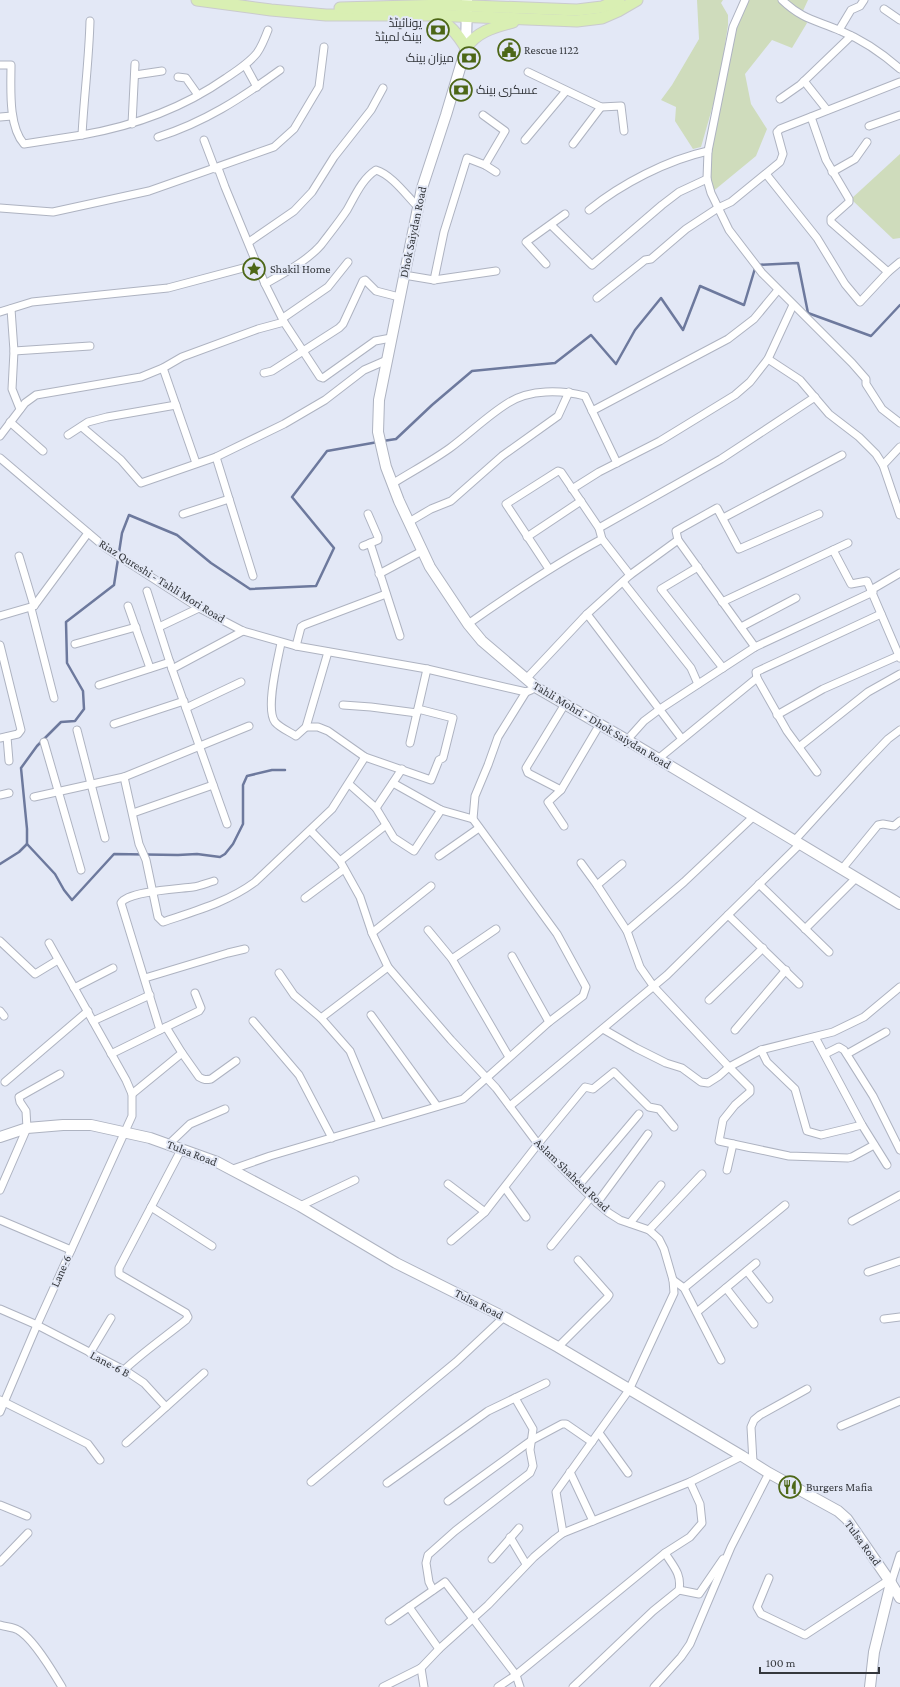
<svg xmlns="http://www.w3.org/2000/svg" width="900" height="1687" font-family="'Crimson Pro',Cairo,serif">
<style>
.green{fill:#cfdcbc}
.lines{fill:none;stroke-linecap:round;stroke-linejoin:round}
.stream{stroke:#6d799d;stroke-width:2.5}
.street-casing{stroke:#aeb3c1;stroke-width:9}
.secondary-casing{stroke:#aeb3c1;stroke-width:12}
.primary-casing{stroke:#cacbcd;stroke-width:13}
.street{stroke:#fff;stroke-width:7}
.secondary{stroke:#fff;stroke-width:10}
.primary{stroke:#d9efb3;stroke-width:11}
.labels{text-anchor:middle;stroke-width:4;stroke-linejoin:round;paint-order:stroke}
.poi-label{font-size:12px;fill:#35383d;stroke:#e3e8f6;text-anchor:start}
.street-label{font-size:12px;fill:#35383d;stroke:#e3e8f6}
</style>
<rect width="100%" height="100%" fill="#e3e8f6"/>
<g class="green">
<polygon points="697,0 723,0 721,3 728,15 728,25 719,84 701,147 693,149 675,121 676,107 661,100 672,85 699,39"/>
<polygon points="747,0 808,0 802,13 807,23 792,48 772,40 745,74 751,104 767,129 756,156 711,193 709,157 735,32"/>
<polygon points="900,154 900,238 893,239 851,199"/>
</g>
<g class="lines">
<g class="stream">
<polyline points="383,441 396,439 432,405 472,371 555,363 591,335 616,364 635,330 661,298 683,330 700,286 744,305 756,265 798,263 808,313 871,336 900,305"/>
<polyline points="27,844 55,874 64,890 72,900 114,854 178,855 197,854 220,857 225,854 233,844 243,824 243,785 247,776 272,770 285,770"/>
<polyline points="0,864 19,852 27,844 27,829 21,768 37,746 61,722 75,721 84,709 83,691 67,663 66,622 114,585 122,533 129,515 177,535 211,563 250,589 316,586 334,548 292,497 327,451 378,442"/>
</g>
<g class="street-casing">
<g id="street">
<polyline points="745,0 733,27 708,151 707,179 711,193 729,230 762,273 852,363 866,379 866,384 882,409 900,423"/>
<path d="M 782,0 C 803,20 816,20 841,31 C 863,40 883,54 900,69"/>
<polyline points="884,9 900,20"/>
<path d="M 90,21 C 89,59 84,97 82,135 C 134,126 183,108 226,78 C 238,70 249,63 257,53 C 262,46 265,38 268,30"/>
<polyline points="839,30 851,10 860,6 864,0"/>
<path d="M 0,65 L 11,65 C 11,87 8,126 24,144 L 82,135"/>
<polyline points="245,65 257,87"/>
<polyline points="528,72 601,107 621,106 624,131"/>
<polyline points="135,75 162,71"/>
<polyline points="178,77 186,78 198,95"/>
<polyline points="804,81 827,110"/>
<polyline points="780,99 800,85 851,36"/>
<polyline points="483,115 505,131 485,165"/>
<polyline points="0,117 12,116"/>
<polyline points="811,117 826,160 849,199 849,202 831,218 831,222 888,272"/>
<polyline points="132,124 135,64"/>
<polyline points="869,126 900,115"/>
<path d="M 158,137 C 205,122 240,99 280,70"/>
<polyline points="204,140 215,169"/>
<polyline points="525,140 566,91"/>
<polyline points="573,144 601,107"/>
<polyline points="218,168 225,187 265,284 284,322 320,377 323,378 375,341 391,338"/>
<polyline points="832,172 855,159 867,142"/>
<polyline points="766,174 817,238 845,284 860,302 888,272 900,262"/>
<polyline points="0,208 53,212 149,191 274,147 294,129 319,87 324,47"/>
<path d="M 589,210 C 621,184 667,160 708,151"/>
<polyline points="551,225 592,265 662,205 679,192 707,179"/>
<polyline points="249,242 294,211 312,192 334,157 371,110 383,88"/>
<polyline points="546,264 526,242 565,214"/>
<polyline points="404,275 434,280 496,271"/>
<polyline points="434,280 444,232 467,158 485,165 496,172"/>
<path d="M 265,284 C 284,273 307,261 321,245 C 330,233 339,222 347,210 C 355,196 362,179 376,170 C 392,175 406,195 418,207"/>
<polyline points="597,298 645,260 651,259 686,229 718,208 731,202 780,162 783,154 777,132 780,129 900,82"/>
<polyline points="11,309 14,351 12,389 20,409"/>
<polyline points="0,312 32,302 168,288 258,264"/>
<polyline points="283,318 328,287 348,262"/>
<polyline points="14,351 90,346"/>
<polyline points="768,359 800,380 829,414 859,437 876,454 883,465 900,515"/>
<polyline points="163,368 196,463"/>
<polyline points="264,373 272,371 339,328 343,324 363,281 365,280 376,291 399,297"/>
<polyline points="592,411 728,339 754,319 778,290"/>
<polyline points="10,422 43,451"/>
<polyline points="82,427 121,460 141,483 216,457 284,424 325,400 364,370 387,360"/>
<polyline points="68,435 88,422 107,417 176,405"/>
<polyline points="0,436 25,403 36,395 141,377 163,368 182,357 258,329 284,322"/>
<polyline points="216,457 253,576"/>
<polyline points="0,458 106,548 199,608 243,631 296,646 427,669 526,692 531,690"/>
<polyline points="883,465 900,447"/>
<path d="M 392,484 C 411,472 432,461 450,448 C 469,434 487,416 508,403 C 530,389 561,390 585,396 L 617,463"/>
<polyline points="572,489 599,472 660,441 735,395 750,382 768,359 793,305"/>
<polyline points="183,514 229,499"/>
<polyline points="723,518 842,455"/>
<polyline points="409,522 431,509 451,501 502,456 558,416 569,392"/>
<polyline points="599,528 721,459 815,397"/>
<polyline points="527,537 581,501"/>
<polyline points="370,543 400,636"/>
<polyline points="363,546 378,540 378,537 368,514"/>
<polyline points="833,550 851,584 867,581 900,658"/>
<polyline points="19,556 34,606"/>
<polyline points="698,567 661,589 723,668"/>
<polyline points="549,569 506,504 558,471 561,472 599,528 602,539 630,575"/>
<polyline points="379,574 422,551"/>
<polyline points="623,582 691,668 698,684"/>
<polyline points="871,590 900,573"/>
<polyline points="147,591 172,669 227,824"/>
<polyline points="722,602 848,543"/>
<polyline points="128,606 150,668"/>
<polyline points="31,608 54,698"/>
<polyline points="587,614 682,739"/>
<polyline points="0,616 34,606 88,533"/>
<path d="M 468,624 C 512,593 555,564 602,539"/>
<polyline points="159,627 199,608"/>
<polyline points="741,627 796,598"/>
<path d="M 281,643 C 278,659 265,709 275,722 C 280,728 290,732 296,736 L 306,727 L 318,727 L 328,731 L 365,757 L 431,780 L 439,760 L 443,758 L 453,718 L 418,709"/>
<polyline points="75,644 136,627"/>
<polyline points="0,645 21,730 18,734 0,738"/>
<polyline points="296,646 301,627 304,625 386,594"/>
<polyline points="755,647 678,540 676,531 717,508 739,549 819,514"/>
<polyline points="172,669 243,631"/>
<polyline points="526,679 587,614 630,575 678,540"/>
<polyline points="99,685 170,662"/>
<polyline points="343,705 371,707 417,713"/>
<polyline points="186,708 241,682"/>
<polyline points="777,715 823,689 898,656"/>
<polyline points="114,724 184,701"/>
<polyline points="306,727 328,652"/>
<polyline points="77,730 105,838"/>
<polyline points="7,737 9,761"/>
<polyline points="627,740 644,721 660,709 755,647 873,592"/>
<polyline points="44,742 81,870"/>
<polyline points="410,743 427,669"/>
<polyline points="799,747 868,692 900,674"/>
<polyline points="658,759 757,678"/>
<polyline points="817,772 787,731 757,678 756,672 881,614"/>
<path d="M 124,777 L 139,844 L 146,860 L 158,917 L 163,922 C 195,911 228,902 255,882 L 332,809 L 365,757"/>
<polyline points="393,783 441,810 473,819"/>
<polyline points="349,784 376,808 394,838 414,851 441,810"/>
<polyline points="561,790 528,773 526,768 565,704"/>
<polyline points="0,795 9,793"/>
<polyline points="34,797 124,777 249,726"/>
<polyline points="376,808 402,769"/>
<polyline points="133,813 213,785"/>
<polyline points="564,826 548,802 561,790 600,724"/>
<polyline points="311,831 340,861 360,897 372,933 388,967 451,1040 496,1088 538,1144 597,1203 609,1213 620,1220 649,1230 659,1239 664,1249 673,1280 674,1293 629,1390 556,1492 563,1533"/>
<polyline points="795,840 864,764 888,739 900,730"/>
<polyline points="439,856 479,828"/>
<polyline points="340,861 386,825"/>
<polyline points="581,863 597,885 627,931 640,967 654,987 729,1067 750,1088 750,1092 735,1105 723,1120 719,1141 789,1156 848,1158 852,1157 874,1145"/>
<polyline points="842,869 878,825 883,824 894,826 900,821"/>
<polyline points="759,884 829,952"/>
<polyline points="597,885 622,864"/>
<polyline points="305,898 344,869"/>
<polyline points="728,915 799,984"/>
<polyline points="805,929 856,878"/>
<polyline points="428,930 452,959 509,1057"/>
<polyline points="627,931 684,882 754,816"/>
<polyline points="372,933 431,886"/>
<polyline points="0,941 35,974 58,960"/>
<polyline points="512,956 549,1022"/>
<polyline points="452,959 496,929"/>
<polyline points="279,973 294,995 321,1018 350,1051 380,1123"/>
<polyline points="145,978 228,953 245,949"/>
<polyline points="74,988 113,968"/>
<polyline points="709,1000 763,948"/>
<polyline points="0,1011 4,1016"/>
<polyline points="371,1015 437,1106"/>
<polyline points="321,1018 388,967"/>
<polyline points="93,1021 150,995"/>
<polyline points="253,1021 299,1075 332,1138"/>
<polyline points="166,1027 199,1011 201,1008 195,993"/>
<polyline points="603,1029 636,1048 666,1063 682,1068 701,1082 708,1083 719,1076 729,1067 761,1050 833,1032 864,1017 900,987"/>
<path d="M 160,1030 L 121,903 C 128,891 179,889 193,887 C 200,886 207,883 214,881"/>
<polyline points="735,1030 786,970"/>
<polyline points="815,1037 862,1125 887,1165"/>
<polyline points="761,1050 767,1062 795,1089 807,1131 821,1135 862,1125"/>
<path d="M 111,1054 L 166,1027 L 182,1053 L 199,1077 C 204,1080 206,1080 211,1079 L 236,1061"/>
<polyline points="825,1054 839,1047 844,1050 873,1096 900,1150"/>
<polyline points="847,1054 886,1032"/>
<polyline points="5,1082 88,1011"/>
<polyline points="132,1094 182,1053"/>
<polyline points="510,1106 667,975 800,844"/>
<polyline points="168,1145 190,1124 225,1109"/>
<polyline points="233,1169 270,1156 463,1099 549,1022 583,996 586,987 557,934 473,819 475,796 488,765 498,737 526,692"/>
<polyline points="727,1170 733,1144"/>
<polyline points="448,1184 485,1212"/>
<polyline points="579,1185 639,1114"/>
<polyline points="505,1188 526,1217"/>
<polyline points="0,1190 27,1128 26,1111 20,1102 19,1097 60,1074"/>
<polyline points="597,1203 648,1134"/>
<polyline points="300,1206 355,1180"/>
<polyline points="151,1207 212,1246"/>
<polyline points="0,1220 71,1250"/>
<polyline points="852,1221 900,1195"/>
<polyline points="630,1223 661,1185"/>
<polyline points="649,1230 702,1174"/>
<polyline points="451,1241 485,1212 538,1144 585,1087 593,1089 614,1072 649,1107 659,1109 674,1127"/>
<polyline points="551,1246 591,1197"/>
<polyline points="747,1271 769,1299"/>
<polyline points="868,1272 900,1261"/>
<polyline points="673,1280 684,1288 721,1360"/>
<polyline points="684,1288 785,1205"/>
<polyline points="726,1288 754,1324"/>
<polyline points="0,1309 37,1325 126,1371 144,1383 166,1407 204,1373"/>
<polyline points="697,1312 756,1263"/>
<polyline points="884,1319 900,1317"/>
<polyline points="558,1347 607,1298 609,1295 578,1260"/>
<polyline points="90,1353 111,1318"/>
<path d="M 124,1370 C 143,1352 165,1337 186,1320 L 188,1317 L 186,1313 L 119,1274 L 119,1268 L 181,1150"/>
<polyline points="0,1400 88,1444 100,1460"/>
<polyline points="0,1412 37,1325 132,1116 132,1094 126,1080 49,943"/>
<polyline points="841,1426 900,1401"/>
<polyline points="599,1433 628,1473"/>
<polyline points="126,1443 166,1407"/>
<polyline points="753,1462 751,1427 754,1420 760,1415 807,1389"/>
<polyline points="570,1472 593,1521"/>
<polyline points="311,1482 456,1362 504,1317"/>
<polyline points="387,1483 488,1411 546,1383"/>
<polyline points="448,1501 532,1440 562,1424 566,1424 592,1442"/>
<polyline points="0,1505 27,1516"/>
<polyline points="510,1537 526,1564"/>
<polyline points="492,1559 519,1528"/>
<polyline points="0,1562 28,1533"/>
<polyline points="769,1578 757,1607 761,1614 805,1635 889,1580"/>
<polyline points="891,1583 900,1555"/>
<polyline points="433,1590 429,1582 426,1563 428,1555 455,1531 530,1473 533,1466 530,1450 533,1429 515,1398"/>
<polyline points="679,1590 699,1594 723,1559"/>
<polyline points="409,1607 439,1649"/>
<polyline points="389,1621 445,1582 516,1675 520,1687"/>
<path d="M 0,1625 C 6,1627 13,1627 18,1630 C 33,1638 53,1672 62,1687"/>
<polyline points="421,1668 424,1687"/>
<polyline points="383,1687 421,1668 439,1649 488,1605 534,1557 555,1539 563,1533 593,1521 690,1482 742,1456"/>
<polyline points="498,1687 516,1675 665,1553 690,1537 702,1523 700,1504 690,1482"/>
<path d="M 573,1687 L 653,1611 L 679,1590 C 682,1574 673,1566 665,1553"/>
<polyline points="654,1687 681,1657 690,1644 731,1547 769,1473"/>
</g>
</g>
<g class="secondary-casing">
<g id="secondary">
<polyline points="467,0 466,48 446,115 422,188 379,400 378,432 386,467 399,501 430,567 468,624 482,641 537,688 627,740 900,904"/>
<polyline points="0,1137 27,1128 63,1125 91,1125 150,1138 217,1162 300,1206 396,1263 504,1317 558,1347 742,1456 769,1473 838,1511 847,1519 891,1583 900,1598"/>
<polyline points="870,1687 874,1652 891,1583"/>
</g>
</g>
<g class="primary-casing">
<g id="primary">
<polyline points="197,0 271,10 326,15 431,15 577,21 602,18 618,11 637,0"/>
<polyline points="340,8 446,5 577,10 602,7 619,0"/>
<path d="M 434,16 C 449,24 457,33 466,48 C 477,31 495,27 513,22"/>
</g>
</g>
<use href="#street" class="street"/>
<use href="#secondary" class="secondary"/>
<use href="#primary" class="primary"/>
</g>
<defs>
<g id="bank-ring" transform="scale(1.15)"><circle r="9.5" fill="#e3e8f6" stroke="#4d6717" stroke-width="1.5"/><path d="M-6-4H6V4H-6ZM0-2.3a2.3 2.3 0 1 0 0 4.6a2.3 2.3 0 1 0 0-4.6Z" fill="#4d6717"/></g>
<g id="civic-ring" transform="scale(1.15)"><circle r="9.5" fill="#e3e8f6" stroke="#4d6717" stroke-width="1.5"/><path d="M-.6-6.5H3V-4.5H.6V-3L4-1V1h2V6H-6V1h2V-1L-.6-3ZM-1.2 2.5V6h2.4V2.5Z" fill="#4d6717"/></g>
<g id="sight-ring" transform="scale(1.15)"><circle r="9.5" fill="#e3e8f6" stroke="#4d6717" stroke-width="1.5"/><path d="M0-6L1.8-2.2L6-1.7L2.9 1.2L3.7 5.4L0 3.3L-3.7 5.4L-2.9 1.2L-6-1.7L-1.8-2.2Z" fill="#4d6717"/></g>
<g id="restaurant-ring" transform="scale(1.15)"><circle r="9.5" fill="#e3e8f6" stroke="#4d6717" stroke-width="1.5"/><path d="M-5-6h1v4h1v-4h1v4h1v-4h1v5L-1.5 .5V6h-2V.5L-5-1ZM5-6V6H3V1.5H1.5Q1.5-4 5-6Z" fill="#4d6717"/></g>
</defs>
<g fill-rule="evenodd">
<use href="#bank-ring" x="438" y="30"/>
<use href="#civic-ring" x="509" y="50"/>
<use href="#bank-ring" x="469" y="58"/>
<use href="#bank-ring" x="461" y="90"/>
<use href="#sight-ring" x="254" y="269"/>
<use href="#restaurant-ring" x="790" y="1487"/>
</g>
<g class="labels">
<g class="poi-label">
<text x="422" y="27" text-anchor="end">یونائیٹڈ<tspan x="422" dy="14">بینک لمیٹڈ</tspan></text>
<text x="524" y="54">Rescue 1122</text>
<text x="454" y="62" text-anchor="end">میزان بینک</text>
<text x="476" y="94">عسکری بینک</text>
<text x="270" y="273">Shakil Home</text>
<text x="806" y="1491">Burgers Mafia</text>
</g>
<g class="street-label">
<text transform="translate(413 232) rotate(-78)" y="4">Dhok Saiydan Road</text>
<text transform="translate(162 581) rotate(32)" y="4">Riaz Qureshi - Tahli Mori Road</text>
<text transform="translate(602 725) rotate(31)" y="4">Tahli Mohri - Dhok Saiydan Road</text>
<text transform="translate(192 1153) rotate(21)" y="4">Tulsa Road</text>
<text transform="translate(572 1175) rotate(44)" y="4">Aslam Shaheed Road</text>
<text transform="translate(61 1271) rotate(-66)" y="4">Lane-6</text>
<text transform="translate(479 1304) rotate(27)" y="4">Tulsa Road</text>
<text transform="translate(110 1364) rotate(28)" y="4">Lane-6 B</text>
<text transform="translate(863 1543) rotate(54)" y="4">Tulsa Road</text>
</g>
</g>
<path d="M760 1667v6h119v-6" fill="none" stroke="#35383d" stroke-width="2"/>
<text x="766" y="1667" font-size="12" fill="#35383d" stroke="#e3e8f6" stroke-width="3" paint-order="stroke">100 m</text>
</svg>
